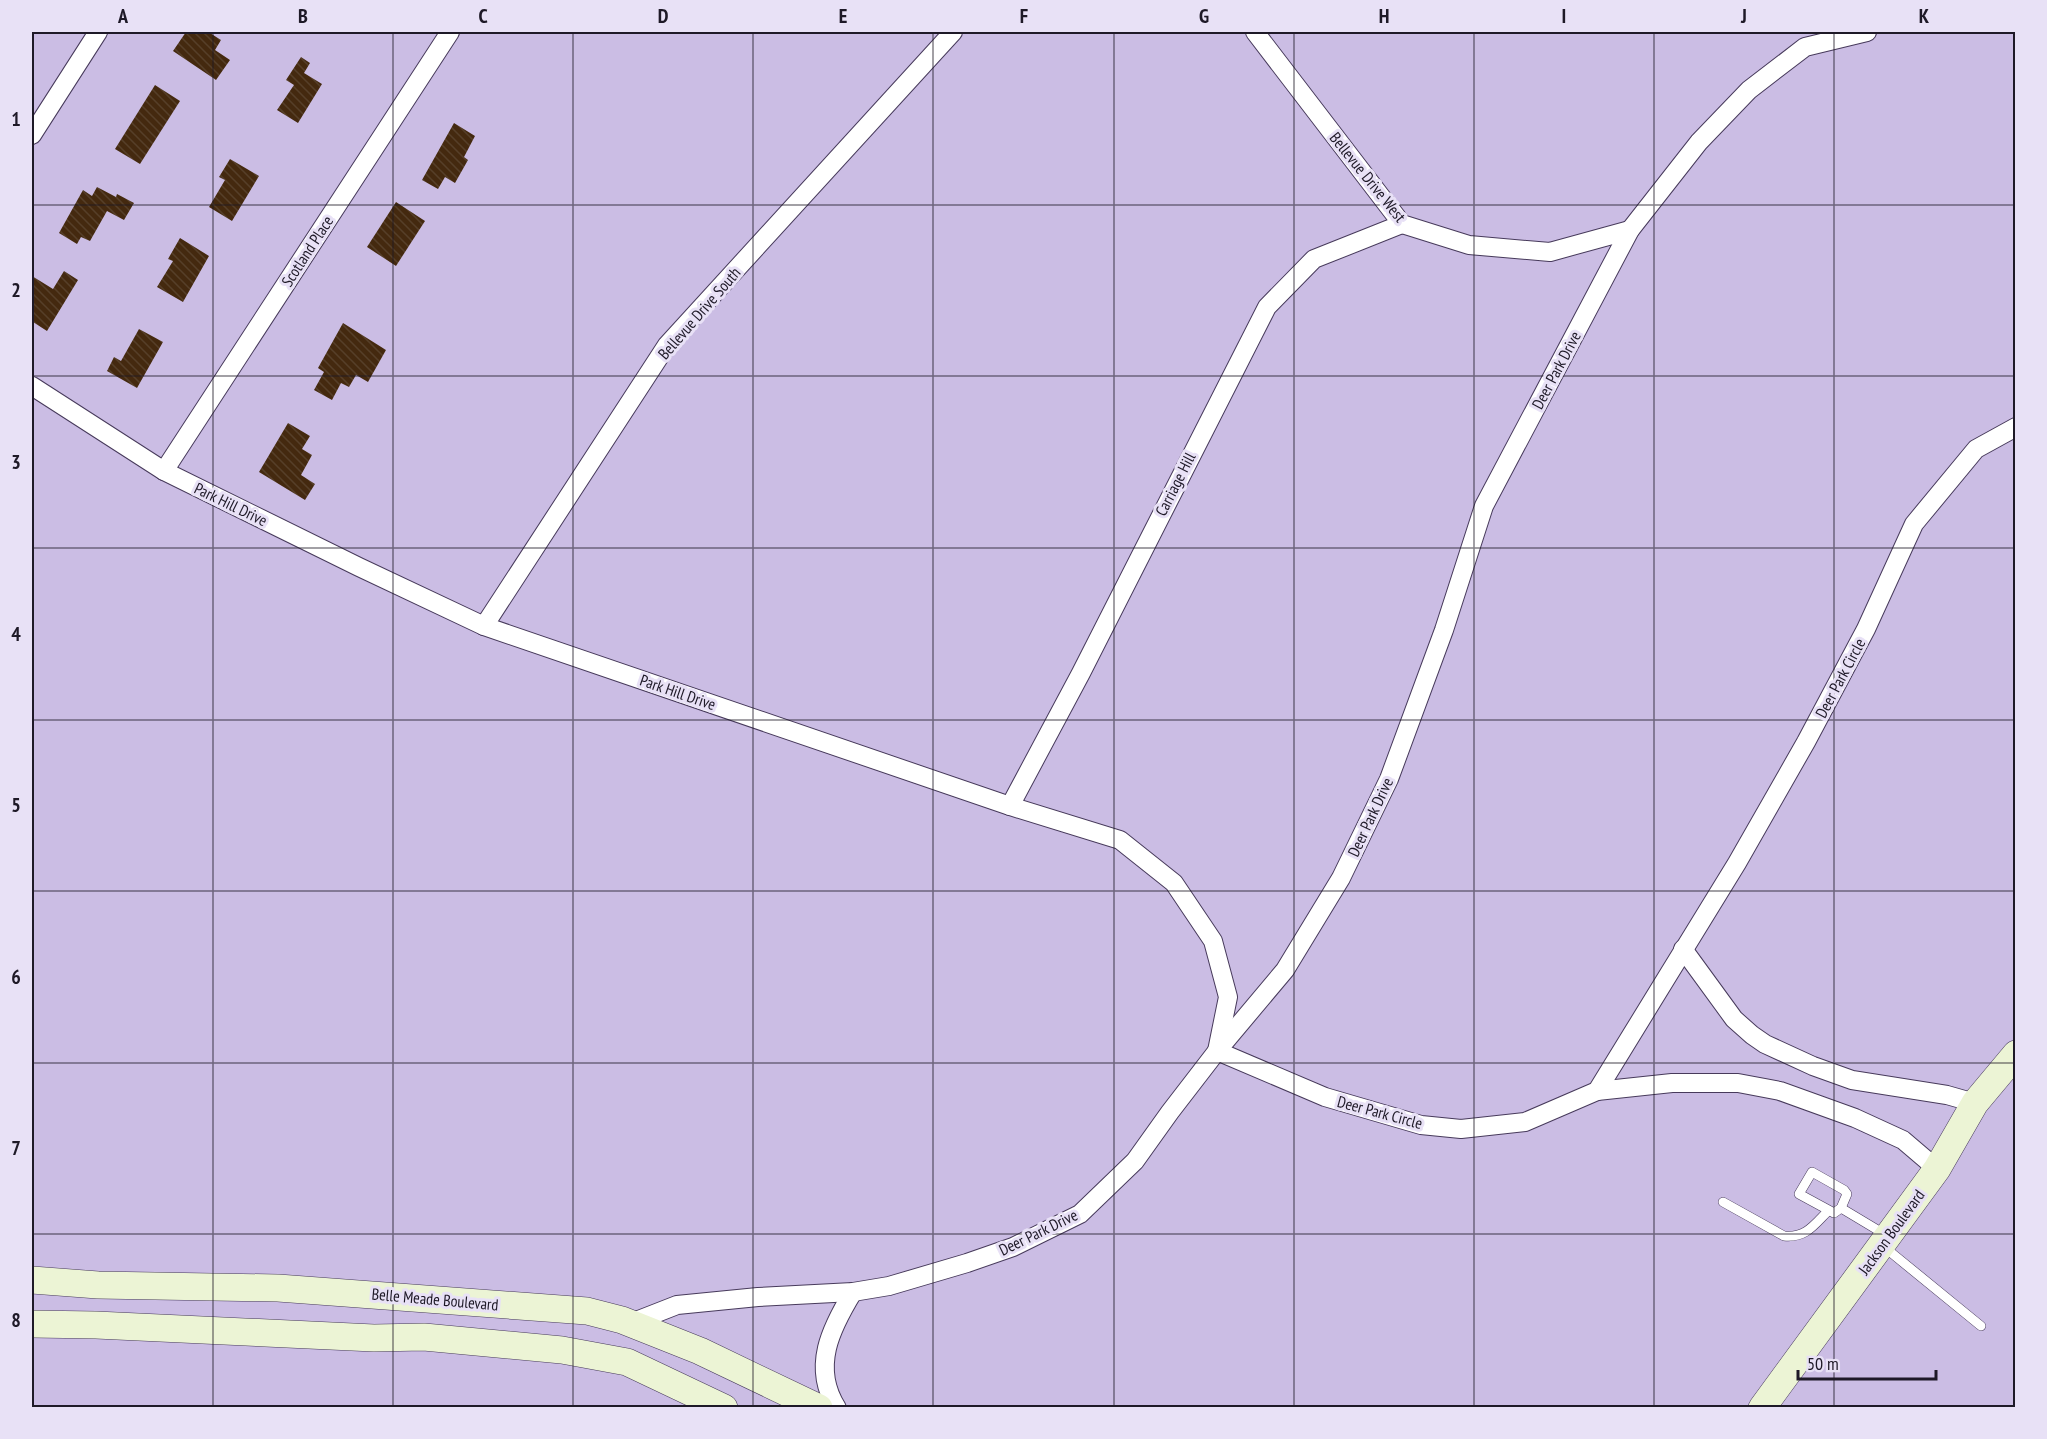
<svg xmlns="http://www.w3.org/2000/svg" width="2047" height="1439" font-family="'PT Sans Narrow',sans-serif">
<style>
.building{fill:url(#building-back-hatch)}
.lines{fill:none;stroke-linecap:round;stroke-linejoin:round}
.lane-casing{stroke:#473a5b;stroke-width:10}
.street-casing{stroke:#473a5b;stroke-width:20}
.secondary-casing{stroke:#473a5b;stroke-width:28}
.lane{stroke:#fff;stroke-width:9}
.street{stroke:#fff;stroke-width:18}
.secondary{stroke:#ecf4d5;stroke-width:27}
.grid{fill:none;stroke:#1e1927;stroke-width:1.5;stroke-opacity:0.55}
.labels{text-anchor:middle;stroke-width:6;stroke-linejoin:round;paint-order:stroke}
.street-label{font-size:16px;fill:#1e1927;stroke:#e8e1f6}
.neatline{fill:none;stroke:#1e1927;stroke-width:2}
.grid-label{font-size:20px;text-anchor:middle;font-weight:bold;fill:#1e1927}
</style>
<defs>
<pattern id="building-back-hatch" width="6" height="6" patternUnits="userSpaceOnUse" patternTransform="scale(1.5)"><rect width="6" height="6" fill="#44290f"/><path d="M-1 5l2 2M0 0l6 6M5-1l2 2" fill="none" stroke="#563f29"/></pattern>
</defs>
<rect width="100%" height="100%" fill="#cbbde4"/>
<g class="building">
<polygon points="186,32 212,32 210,33 221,40 215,50 230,60 216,80 173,51"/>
<polygon points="301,57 310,63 304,73 322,84 298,123 277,110 294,85 286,80"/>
<polygon points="155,85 180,101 140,164 115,149"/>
<polygon points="454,123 475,136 464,157 468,160 455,183 445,177 438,189 422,180"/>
<polygon points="230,159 259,176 232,221 209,207 225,180 219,177"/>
<polygon points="97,187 116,197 117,194 134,203 124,220 107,211 90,241 81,237 77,244 59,233 83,190 92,196"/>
<polygon points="396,202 425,221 396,266 367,247"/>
<polygon points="180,238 209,256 183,302 157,287 173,261 168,259"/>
<polygon points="64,271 78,280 47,331 33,322 32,325 32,276 53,289"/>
<polygon points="343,323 386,350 368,382 356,375 349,387 341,383 332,400 314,390 324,372 318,368"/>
<polygon points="139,329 163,342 137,388 107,371 114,357 121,361"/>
<polygon points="288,423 310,436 302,449 312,455 301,475 315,484 305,500 259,472"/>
</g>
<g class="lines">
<g class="lane-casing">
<g id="lane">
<polygon points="1812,1172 1844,1190 1847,1194 1841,1208 1834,1213 1799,1194"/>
<path d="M 1723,1202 L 1784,1236 C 1806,1238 1814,1225 1828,1211"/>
<polyline points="1841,1208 1886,1235"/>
<polyline points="1883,1246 1981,1326"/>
</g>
</g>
<g class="street-casing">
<g id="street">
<polyline points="1255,32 1402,224 1469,245 1550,252 1630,230"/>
<polyline points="32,135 98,32"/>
<polyline points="32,386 164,471 359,567 484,626 1010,806 1120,840 1174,883 1213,941 1228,997 1217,1051 1325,1097 1421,1125 1461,1129 1525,1122 1597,1091 1737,863 1806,742 1866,629 1914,524 1976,449 2016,427"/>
<polyline points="164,471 450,32"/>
<polyline points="484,626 667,345 953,32"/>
<polyline points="1010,806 1081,673 1267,307 1314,259 1402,224"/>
<polyline points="1683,949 1734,1019 1752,1035 1765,1044 1813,1066 1852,1080 1947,1095 1975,1103"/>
<polyline points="1597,1091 1672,1083 1738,1083 1780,1091 1855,1118 1903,1140 1937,1169"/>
<polyline points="631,1323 677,1305 758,1297 853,1292 889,1286 967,1263 1013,1247 1080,1214 1135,1161 1170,1112 1217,1051 1285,970 1341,878 1389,779 1444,630 1484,506 1630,230 1699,142 1749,90 1805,47 1867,32"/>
<path d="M 837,1408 C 811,1367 831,1328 853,1292"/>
</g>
</g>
<g class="secondary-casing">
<g id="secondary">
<polyline points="32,1280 98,1285 278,1288 587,1311 622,1320 700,1351 819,1408"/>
<polyline points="32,1324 96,1325 374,1338 424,1337 562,1350 627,1362 724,1408"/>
<polyline points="1762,1408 1937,1169 1975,1103 2016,1054"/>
</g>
</g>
<use href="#lane" class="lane"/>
<use href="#street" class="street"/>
<use href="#secondary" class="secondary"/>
</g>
<path class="grid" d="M 213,32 L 213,1408M 393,32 L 393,1408M 573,32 L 573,1408M 753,32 L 753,1408M 933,32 L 933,1408M 1114,32 L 1114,1408M 1294,32 L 1294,1408M 1474,32 L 1474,1408M 1654,32 L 1654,1408M 1834,32 L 1834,1408M 32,205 L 2016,205M 32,376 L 2016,376M 32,548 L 2016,548M 32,720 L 2016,720M 32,891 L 2016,891M 32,1063 L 2016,1063M 32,1234 L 2016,1234"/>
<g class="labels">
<g class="street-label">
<text transform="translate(1368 177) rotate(51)" y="6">Bellevue Drive West</text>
<text transform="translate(307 251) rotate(-57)" y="6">Scotland Place</text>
<text transform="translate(699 313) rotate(-49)" y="6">Bellevue Drive South</text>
<text transform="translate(1556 370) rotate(-62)" y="6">Deer Park Drive</text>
<text transform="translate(1175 484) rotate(-63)" y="6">Carriage Hill</text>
<text transform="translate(231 504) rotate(26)" y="6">Park Hill Drive</text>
<text transform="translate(1840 678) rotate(-62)" y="6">Deer Park Circle</text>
<text transform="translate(678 692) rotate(19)" y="6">Park Hill Drive</text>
<text transform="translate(1370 817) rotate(-65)" y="6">Deer Park Drive</text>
<text transform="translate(1380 1112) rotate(15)" y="6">Deer Park Circle</text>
<text transform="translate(1038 1232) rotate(-26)" y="6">Deer Park Drive</text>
<text transform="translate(1891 1232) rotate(-54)" y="6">Jackson Boulevard</text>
<text transform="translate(435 1299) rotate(5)" y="6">Belle Meade Boulevard</text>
</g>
</g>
<rect width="2047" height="1439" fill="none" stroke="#e8e1f6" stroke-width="66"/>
<path d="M1798 1370v9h138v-9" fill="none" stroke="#1e1927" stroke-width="3"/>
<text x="1807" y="1370" font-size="18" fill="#1e1927" stroke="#e8e1f6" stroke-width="4.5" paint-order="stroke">50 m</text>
<rect x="33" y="33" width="1981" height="1373" class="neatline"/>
<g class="grid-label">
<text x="123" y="23">A</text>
<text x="303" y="23">B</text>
<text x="483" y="23">C</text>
<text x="663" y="23">D</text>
<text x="843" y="23">E</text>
<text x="1024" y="23">F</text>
<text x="1204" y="23">G</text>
<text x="1384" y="23">H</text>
<text x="1564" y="23">I</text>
<text x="1744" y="23">J</text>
<text x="1924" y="23">K</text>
<text x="16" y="126">1</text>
<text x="16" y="297">2</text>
<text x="16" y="469">3</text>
<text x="16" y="641">4</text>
<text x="16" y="812">5</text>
<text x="16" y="984">6</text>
<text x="16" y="1155">7</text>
<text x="16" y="1327">8</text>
</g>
</svg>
